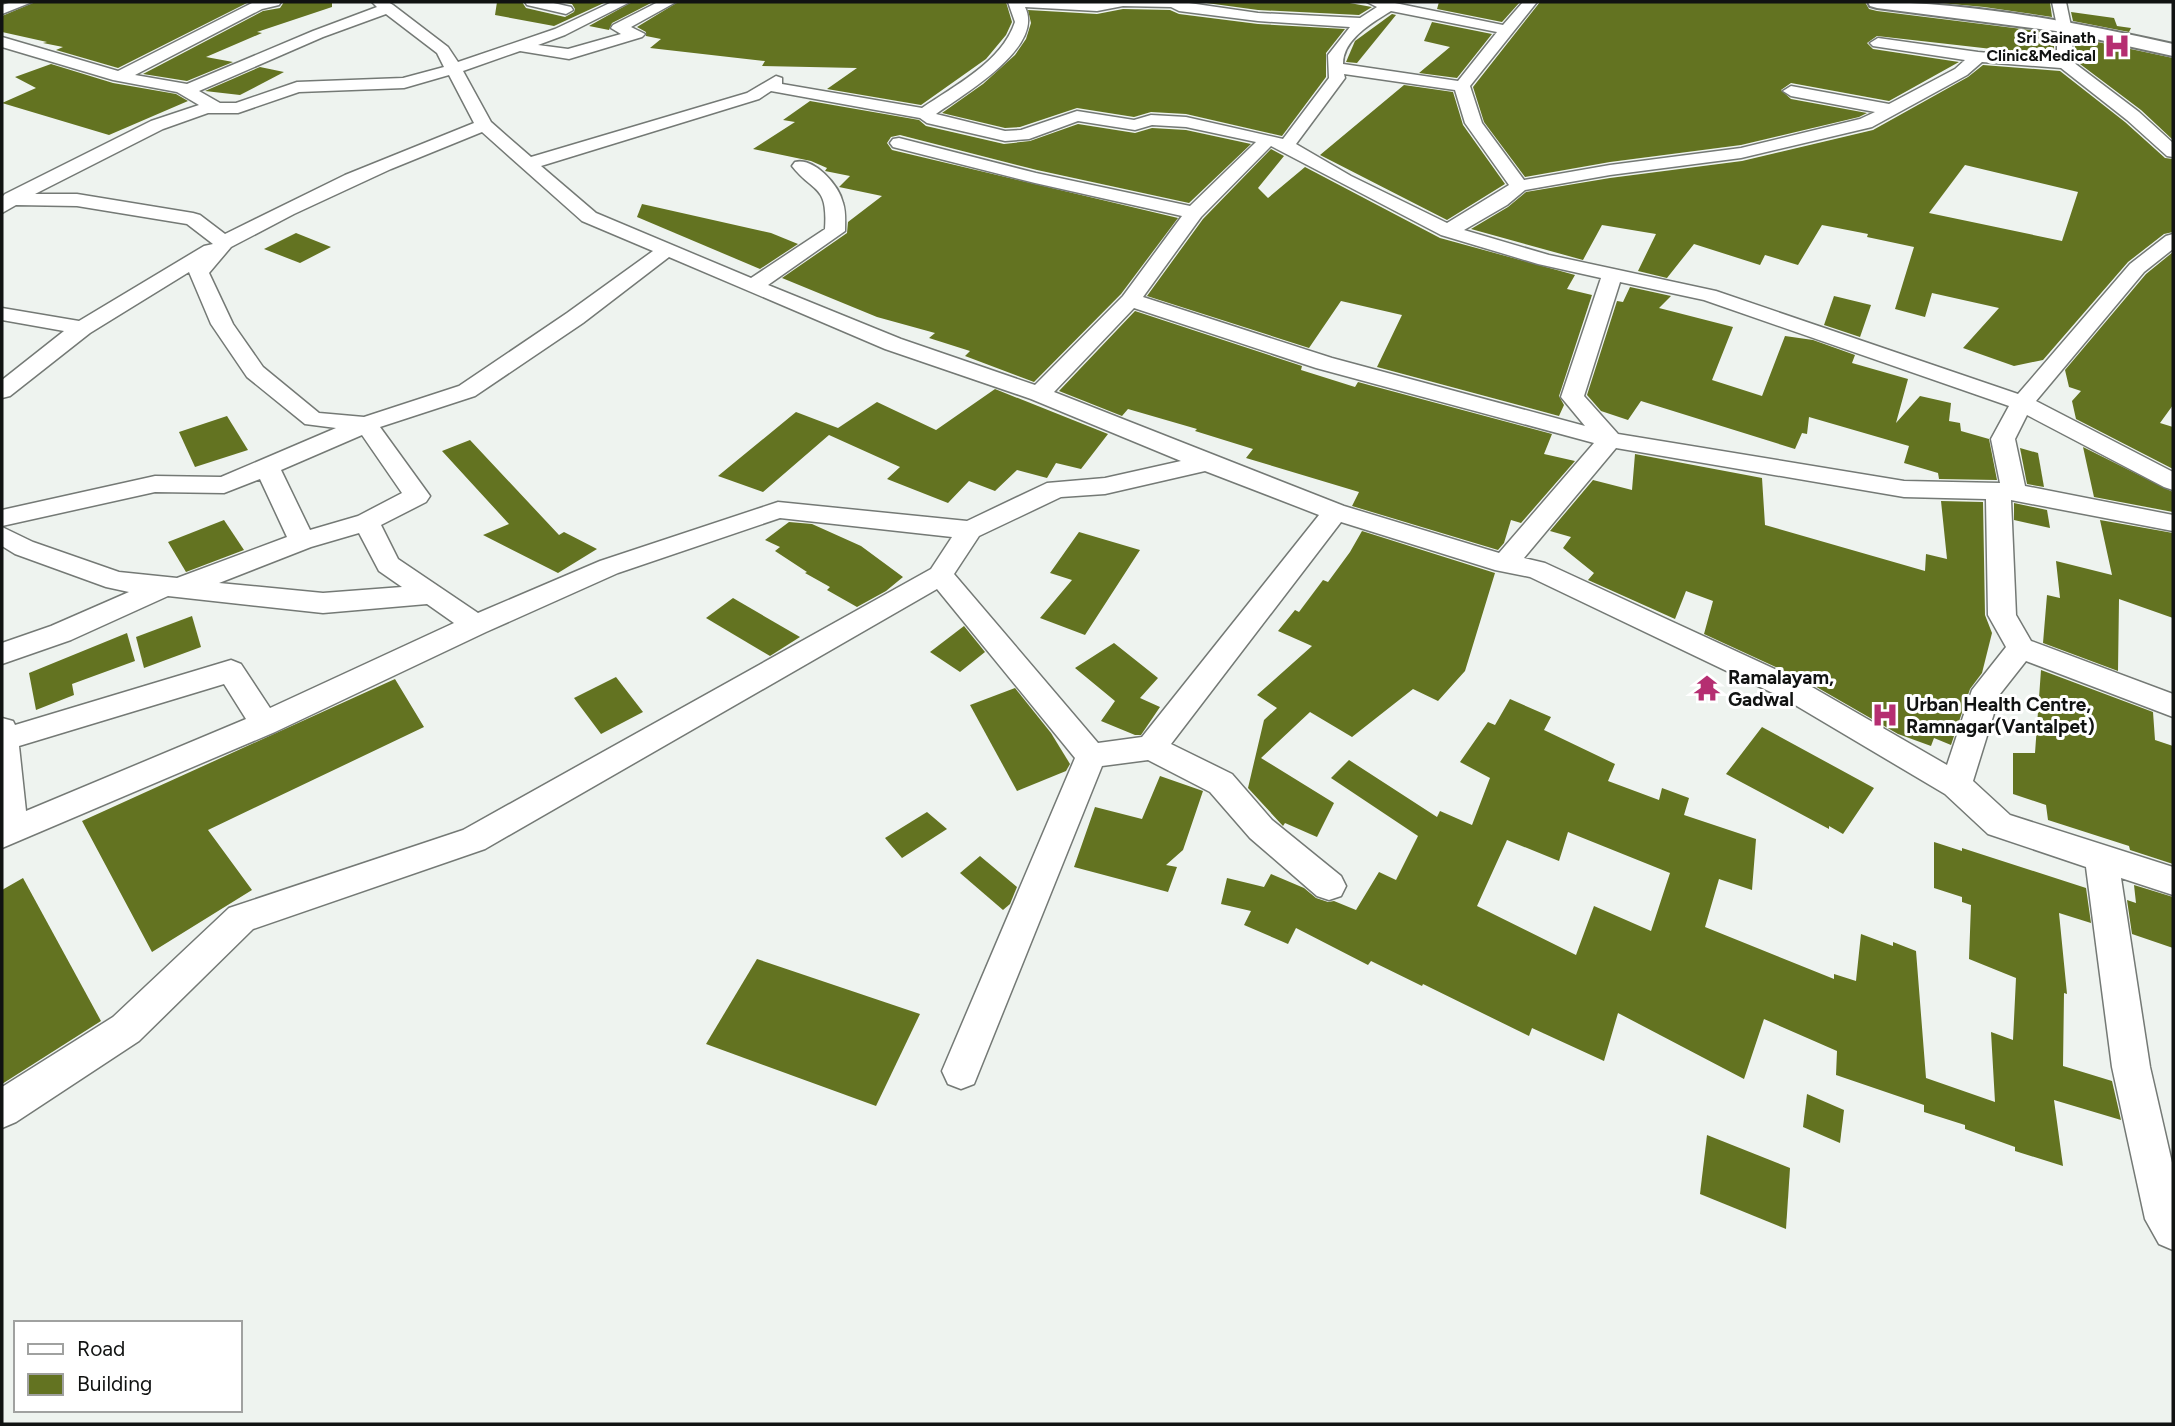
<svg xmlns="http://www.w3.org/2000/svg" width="2175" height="1426" font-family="Figtree,sans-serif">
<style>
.building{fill:#637321;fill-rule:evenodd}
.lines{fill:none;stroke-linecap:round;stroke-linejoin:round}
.minor-casing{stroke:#747975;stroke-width:3}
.secondary-casing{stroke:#747975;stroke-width:4}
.minor{fill:#fff;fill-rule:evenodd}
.secondary{fill:#fff;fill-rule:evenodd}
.labels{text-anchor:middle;stroke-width:6;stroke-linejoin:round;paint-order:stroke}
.far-poi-label{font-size:16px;font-weight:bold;fill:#111312;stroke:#fff;text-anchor:end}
.poi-label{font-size:19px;font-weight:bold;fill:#111312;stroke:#fff;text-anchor:start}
</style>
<rect width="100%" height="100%" fill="#eef3ef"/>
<g class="building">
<polygon points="35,2 249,2 118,68 56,50 63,47 43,43 47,42 2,32 2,16"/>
<polygon points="284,2 332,2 332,7 257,32 262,33 206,57 233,62 187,81 143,74 263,11 280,8"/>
<polygon points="497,2 522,2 526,8 565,17 574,12 575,9 572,4 560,2 606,2 554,26 495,15"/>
<polygon points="632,2 653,2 612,23 609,30 589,26"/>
<polygon points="678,2 1006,2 1012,22 1006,35 986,59 921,105 827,89 857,68 762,66 765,61 650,48 661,39 646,36 646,32 637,27"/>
<polygon points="1199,2 1344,2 1372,7 1359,15 1258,10"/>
<polygon points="1439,2 1520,2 1502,22 1437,9"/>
<polygon points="1540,2 1865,2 1869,9 1877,11 2054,33 2054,56 1877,36 1867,43 1873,49 1959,62 1889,101 1791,83 1781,90 1791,99 1867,113 1859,117 1741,145 1610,162 1525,177 1484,122 1473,87"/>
<polygon points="1929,2 2050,2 2052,17 1984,7"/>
<polygon points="1123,9 1170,10 1179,14 1258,24 1345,29 1326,53 1326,77 1282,136 1186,114 1151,112 1134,117 1077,108 1020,127 1005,128 942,113 983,84 1015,55 1026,39 1031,23 1028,10 1097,14"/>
<polygon points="2071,12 2114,18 2117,26 2131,28 2129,32 2073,21"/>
<polygon points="1392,14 1396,15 1357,63 1346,62 1355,41"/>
<polygon points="1432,22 1492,34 1457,78 1419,73 1450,47 1424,41"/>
<polygon points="2074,37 2173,58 2173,140 2141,110 2076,61"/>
<polygon points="51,64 113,83 176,94 188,101 109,135 2,103 36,88 15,77"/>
<path d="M 1983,65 L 2060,71 L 2125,122 L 2165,158 L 2173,159 L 2173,232 L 2164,234 L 2128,262 L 2043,360 L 2014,366 L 1963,348 L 1999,308 L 1932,293 L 1925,317 L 1895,309 L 1914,247 L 1867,237 L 1868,234 L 1822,225 L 1798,265 L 1765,255 L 1760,265 L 1694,244 L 1667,278 L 1638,271 L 1656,234 L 1602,225 L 1583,260 L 1471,229 L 1508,207 L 1526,192 L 1610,178 L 1742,161 L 1873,130 L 1968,77 ZM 1965,165 L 2078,192 L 2062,241 L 1929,213 Z"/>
<polygon points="260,67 284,72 240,95 205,91"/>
<polygon points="1404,85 1453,92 1463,125 1505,184 1447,220 1320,155"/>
<polygon points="810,101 919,120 926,126 1004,144 1030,141 1078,124 1135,133 1152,128 1186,130 1251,144 1189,203 1037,170 900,135 891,137 887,143 892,150 1178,218 1121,294 1034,382 965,356 970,351 929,338 935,333 877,317 782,278 847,233 848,222 882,196 839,187 850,176 825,171 827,168 811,161 753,149 795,122 783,120"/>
<polygon points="1271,149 1284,156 1258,188 1268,198 1305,167 1440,238 1575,275 1567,289 1592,295 1559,396 1564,405 1559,416 1377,367 1402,315 1341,301 1309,348 1147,296 1203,219"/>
<polygon points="642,204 771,233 798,244 760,269 637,217"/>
<polygon points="296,233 331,247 300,263 264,249"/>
<polygon points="2173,252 2173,405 2160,423 2173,427 2173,469 2076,419 2072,401 2081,391 2069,387 2065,370 2146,274"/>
<polygon points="1630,287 1671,296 1659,308 1733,327 1712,380 1762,396 1785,336 1813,340 1855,355 1852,363 1908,379 1896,423 1920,396 1951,403 1949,421 1960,423 1961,431 1989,439 1997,480 1939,479 1938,473 1904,463 1909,446 1809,417 1807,434 1802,433 1795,449 1641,401 1628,420 1601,411 1587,395 1617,301 1623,302"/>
<polygon points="1834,296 1871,305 1860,337 1824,325"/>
<polygon points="1135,311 1302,366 1301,370 1355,387 1358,382 1369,385 1552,434 1544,454 1575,461 1521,523 1511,520 1504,543 1498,550 1352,506 1359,492 1246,458 1253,449 1195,431 1197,429 1128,409 1122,416 1059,391"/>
<polygon points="995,389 1108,434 1081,469 1056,463 1047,478 1017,470 995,491 969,481 948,503 887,479 900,467 829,435 763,492 718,476 796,412 838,428 877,402 936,430"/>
<polygon points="227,416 248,450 195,467 179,432"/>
<polygon points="470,440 559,535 564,532 597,549 558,573 483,535 509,524 442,451"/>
<polygon points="2083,447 2173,492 2173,512 2094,497"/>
<polygon points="2020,448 2038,453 2044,487 2027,484"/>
<polygon points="1635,454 1762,478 1765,525 1925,571 1926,554 1947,559 1941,501 1983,502 1985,615 1992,633 1982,673 1970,689 1951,745 1934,738 1931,746 1898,734 1806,681 1704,634 1713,601 1686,591 1675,619 1588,580 1594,573 1563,548 1571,537 1550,531 1593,480 1632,490"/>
<polygon points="2014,503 2047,510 2050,528 2014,520"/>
<polygon points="224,520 244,550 186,572 168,542"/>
<polygon points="2100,520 2173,533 2173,618 2119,599 2118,671 2043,643 2047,595 2060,598 2056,561 2112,575"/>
<polygon points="789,522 812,524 861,546 903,577 886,591 857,607 827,590 830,587 805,573 807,572 775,551 780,547 765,540"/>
<polygon points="1362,531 1495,573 1465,671 1438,701 1413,689 1352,737 1310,712 1261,758 1334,803 1317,837 1285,823 1283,826 1248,788 1264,720 1277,708 1257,695 1312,646 1278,631 1295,610 1299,612 1323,580 1328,582 1350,552"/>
<polygon points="1079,532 1140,550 1085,635 1040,618 1072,580 1050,573"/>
<polygon points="733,598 800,637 770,656 706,618"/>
<polygon points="192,616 201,647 144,668 136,637"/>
<polygon points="964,626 985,652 960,672 930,652"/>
<polygon points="127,633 135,661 72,684 74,695 36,710 29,673"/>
<polygon points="1114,643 1158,678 1140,698 1160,707 1141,735 1135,735 1101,721 1115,701 1075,668"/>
<polygon points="2041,670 2153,712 2155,740 2173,746 2173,864 2130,850 2129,846 2048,820 2046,805 2013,794 2013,753 2035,753"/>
<polygon points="616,677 643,712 601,734 574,698"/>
<polygon points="395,679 424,727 208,830 252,890 152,952 82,821"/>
<polygon points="1015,688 1051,733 1070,764 1066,771 1017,791 970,705"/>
<path d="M 1510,699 L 1551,717 L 1544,730 L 1615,764 L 1608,781 L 1659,800 L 1662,788 L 1689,798 L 1684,815 L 1756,839 L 1752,890 L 1719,879 L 1705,927 L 1834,979 L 1834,974 L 1856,981 L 1861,934 L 1893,946 L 1893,942 L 1916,951 L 1926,1078 L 1995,1102 L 1991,1032 L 2013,1040 L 2016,978 L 1969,959 L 1971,905 L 1962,902 L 1962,897 L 1934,888 L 1934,842 L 1962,851 L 1962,848 L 2086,888 L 2091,923 L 2059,913 L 2067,994 L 2064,993 L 2063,1066 L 2112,1081 L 2121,1120 L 2054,1100 L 2063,1166 L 2015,1151 L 2015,1147 L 1965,1129 L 1965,1125 L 1924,1112 L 1924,1105 L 1836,1075 L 1837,1051 L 1764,1019 L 1744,1079 L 1618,1013 L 1604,1061 L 1532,1028 L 1529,1036 L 1423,984 L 1422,986 L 1371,961 L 1368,965 L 1296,928 L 1288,944 L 1244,925 L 1251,911 L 1221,904 L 1227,878 L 1264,887 L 1271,874 L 1304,888 L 1316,898 L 1328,902 L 1334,901 L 1356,910 L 1379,872 L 1396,880 L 1418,836 L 1331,778 L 1349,760 L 1437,817 L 1440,811 L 1472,825 L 1490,778 L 1460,762 L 1488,722 L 1495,725 ZM 1568,832 L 1670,873 L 1651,931 L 1594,906 L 1576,955 L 1477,906 L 1507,840 L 1559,861 Z"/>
<polygon points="1762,727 1874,788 1843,834 1829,826 1829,829 1726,774"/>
<polygon points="1160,776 1203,791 1183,850 1166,865 1177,867 1168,892 1074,867 1095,807 1142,819"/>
<polygon points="927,812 947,829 902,858 885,838"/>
<polygon points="980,856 1017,887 1010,904 1003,910 960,873"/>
<polygon points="23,878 101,1021 2,1084 2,890"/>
<polygon points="2134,885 2173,897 2173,948 2132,934 2127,900 2136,903"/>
<polygon points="757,959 920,1014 876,1106 706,1044"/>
<polygon points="1807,1094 1844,1110 1840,1143 1803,1127"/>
<polygon points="1707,1135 1790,1168 1786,1229 1700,1194"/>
</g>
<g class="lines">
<g class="minor-casing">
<g id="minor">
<polygon points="12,2 32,2 2,14 2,5"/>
<path d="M 281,2 L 279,5 L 262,9 L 135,75 L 187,84 L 313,31 L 377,7 L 372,2 L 388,2 L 393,5 L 448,47 L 458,62 L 555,29 L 612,2 L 630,2 L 565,35 L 538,45 L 568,49 L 621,34 L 611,28 L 613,25 L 658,2 L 676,2 L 631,27 L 645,34 L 642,37 L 569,59 L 520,51 L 463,71 L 491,122 L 531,157 L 747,93 L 776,76 L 782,78 L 782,84 L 922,108 C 954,86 1002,62 1015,22 L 1008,2 L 1182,2 L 1258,13 L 1360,18 L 1377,7 L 1367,2 L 1390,2 L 1503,25 L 1523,2 L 1537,2 L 1470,86 L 1482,123 L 1524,180 L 1610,165 L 1741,148 L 1860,119 L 1875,112 L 1791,96 L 1783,91 L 1791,86 L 1889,104 L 1955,69 L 1965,60 L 1873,46 L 1870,43 L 1878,38 L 1978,52 L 2057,59 L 2057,26 L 2052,2 L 2066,2 L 2071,26 L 2073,62 L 2139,112 L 2173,143 L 2173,157 L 2167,156 L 2127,120 L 2061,68 L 1982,62 L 1967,75 L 1872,127 L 1741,158 L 1610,175 L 1525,190 L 1507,205 L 1464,230 L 1549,255 L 1716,291 L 2018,394 L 2130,264 L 2166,236 L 2173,234 L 2173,249 L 2144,272 L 2036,401 L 2173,472 L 2173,490 L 2164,487 L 2027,415 L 2015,439 L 2025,486 L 2173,515 L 2173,531 L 2011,500 L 2016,615 L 2031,641 L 2173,694 L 2173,717 L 2026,661 L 2000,694 L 1973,781 L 2010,815 L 2173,867 L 2173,895 L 2121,878 L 2150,1067 L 2173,1167 L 2173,1250 L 2159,1244 L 2145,1219 L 2112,1067 L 2086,867 L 1988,834 L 1945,794 L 1785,699 L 1530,577 L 1495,570 L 1341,522 L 1171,744 L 1232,774 L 1272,820 L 1341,876 L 1346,886 L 1341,896 L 1329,900 L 1317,896 L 1250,838 L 1210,792 L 1148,760 L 1102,766 L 974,1084 L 961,1089 L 948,1084 L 942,1071 L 1075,758 L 937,589 L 485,849 L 253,929 L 139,1041 L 16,1122 L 2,1128 L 2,1087 L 113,1017 L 229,908 L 463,830 L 931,569 L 952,537 L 780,518 L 618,573 L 486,632 L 275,732 L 2,848 L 2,718 L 13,721 L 15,725 L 231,660 L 241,664 L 270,708 L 454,623 L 427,604 L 323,613 L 168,596 L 71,640 L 2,664 L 2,643 L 51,626 L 129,592 L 106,587 L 15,554 L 2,546 L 2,527 L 33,542 L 119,572 L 177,578 L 287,537 L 260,479 L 224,493 L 155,492 L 2,526 L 2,510 L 155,476 L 221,477 L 336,428 L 305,424 L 247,377 L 211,324 L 189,272 L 90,333 L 10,396 L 2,398 L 2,380 L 64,331 L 2,320 L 2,308 L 79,321 L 204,246 L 213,244 L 187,224 L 77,206 L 16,205 L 2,213 L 2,197 L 5,194 L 151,121 L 199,105 L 177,92 L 113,80 L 2,47 L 2,37 L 118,71 L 252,3 ZM 1123,6 L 1171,7 L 1179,11 L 1258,21 L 1350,27 L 1328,55 L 1329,78 L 1283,139 L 1186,117 L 1151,115 L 1134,120 L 1077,111 L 1021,130 L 1005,131 L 936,114 C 964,94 1045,47 1025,7 L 1097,11 ZM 1391,11 L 1497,32 L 1458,81 L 1343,64 C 1343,39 1372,23 1391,11 ZM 386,14 L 437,53 L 444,67 L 403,78 L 297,82 L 236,103 L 220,103 L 199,91 L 323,37 ZM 1344,74 L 1455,90 L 1465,123 L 1509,185 L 1447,223 L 1351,176 L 1296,144 L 1345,78 ZM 449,75 L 474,123 L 345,175 L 225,234 L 200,215 L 193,213 L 77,194 L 35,194 L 163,129 L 208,113 L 238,113 L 299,92 L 404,88 ZM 771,91 L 920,118 L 927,123 L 1005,141 L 1029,139 L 1078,121 L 1135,130 L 1152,125 L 1186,127 L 1256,142 L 1190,206 L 1036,173 L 899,138 L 893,139 L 890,143 L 893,147 L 1035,183 L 1182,216 L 1123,296 L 1035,385 L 901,339 L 768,285 L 845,231 C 845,222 846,212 843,203 C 839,185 814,157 795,162 L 792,166 C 814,194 828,184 825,229 L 751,278 L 596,213 L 541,166 L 759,99 ZM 482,132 L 582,221 L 653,251 L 567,313 L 459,386 L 364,417 L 319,413 L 263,367 L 233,324 L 209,273 L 231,247 L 294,214 L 391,169 ZM 1271,146 L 1441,235 L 1538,264 L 1601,278 L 1561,397 L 1585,426 L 1332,358 L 1143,297 L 1201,217 ZM 669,257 L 885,349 L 1031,399 L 1181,461 L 1105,478 L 1047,483 L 967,521 L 778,502 L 600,561 L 478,613 L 398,559 L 381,525 L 426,502 L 430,496 L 380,427 L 475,396 L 583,323 ZM 1620,282 L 1704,300 L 2009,406 L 1991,439 L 2000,483 L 1904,481 L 1618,434 L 1584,396 ZM 1134,308 L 1316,368 L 1594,443 L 1499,553 L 1344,506 L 1054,392 ZM 362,435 L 402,493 L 358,516 L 310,530 L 281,470 ZM 1616,448 L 1904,497 L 1986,499 L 1988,615 L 2006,647 L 1972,690 L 1947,765 L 1805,683 L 1545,563 L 1524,558 ZM 1205,471 L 1319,515 L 1142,737 L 1098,743 L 954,574 L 979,536 L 1061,497 L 1105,494 ZM 359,533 L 379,571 L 402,587 L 323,593 L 219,583 L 311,547 ZM 224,684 L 246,719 L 26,811 L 19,746 Z"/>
<polygon points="525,2 549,2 571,7 573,10 566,14 527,5"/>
</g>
</g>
<g class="secondary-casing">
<path id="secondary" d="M 1868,2 C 1971,2 2073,22 2173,44 L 2173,56 L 2064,32 L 1877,8 L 1870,6 Z"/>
</g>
<use href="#minor" class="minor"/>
<use href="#secondary" class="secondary"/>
</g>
<defs>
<g id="hospital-bare" transform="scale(2.1)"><path d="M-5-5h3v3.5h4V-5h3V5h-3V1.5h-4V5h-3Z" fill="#b52e71" stroke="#fff" stroke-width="2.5" paint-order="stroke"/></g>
<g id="temple-bare" transform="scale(2.1)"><path d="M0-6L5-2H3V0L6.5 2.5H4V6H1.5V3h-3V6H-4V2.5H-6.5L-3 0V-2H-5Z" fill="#b52e71" stroke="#fff" stroke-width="2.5" paint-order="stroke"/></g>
</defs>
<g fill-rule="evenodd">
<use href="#hospital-bare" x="2117" y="46"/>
<use href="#temple-bare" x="1707" y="688"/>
<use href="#hospital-bare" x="1885" y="715"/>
</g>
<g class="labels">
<g class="far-poi-label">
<text x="2096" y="43">Sri Sainath<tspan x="2096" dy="18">Clinic&amp;Medical</tspan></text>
</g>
<g class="poi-label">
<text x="1728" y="684">Ramalayam,<tspan x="1728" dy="22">Gadwal</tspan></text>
<text x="1906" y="711">Urban Health Centre,<tspan x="1906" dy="22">Ramnagar(Vantalpet)</tspan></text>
</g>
</g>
<rect width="2175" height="1426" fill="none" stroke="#111312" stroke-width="7"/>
<rect x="14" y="1321" width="228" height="91" fill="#ffffff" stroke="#a0a1a0" stroke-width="2"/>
<rect x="28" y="1344" width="35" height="10" fill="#ffffff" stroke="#a0a1a0" stroke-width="2"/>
<text x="77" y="1356" font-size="21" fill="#111312">Road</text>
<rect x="28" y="1374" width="35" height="21" fill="#637321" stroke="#a0a1a0" stroke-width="2"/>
<text x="77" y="1391" font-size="21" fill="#111312">Building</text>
</svg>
